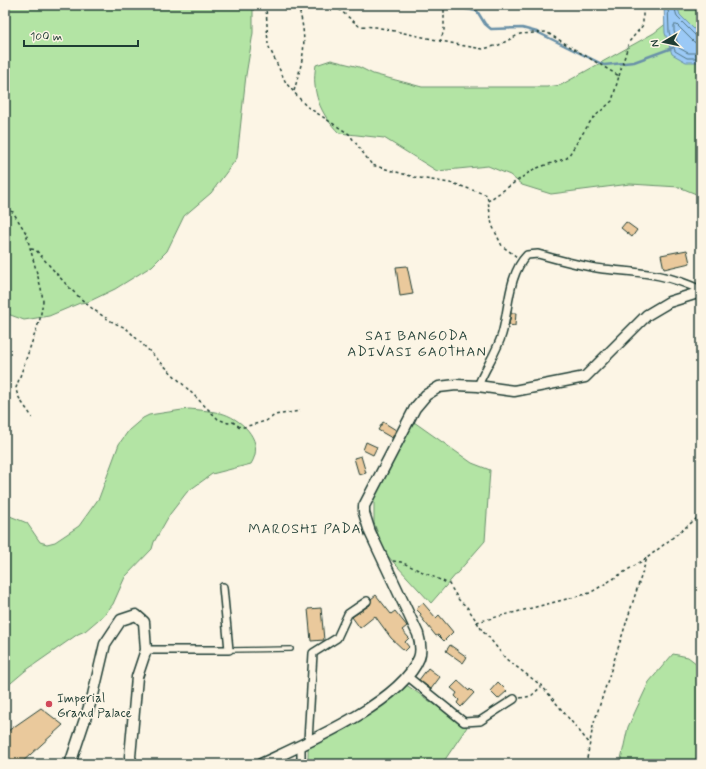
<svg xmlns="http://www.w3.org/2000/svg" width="706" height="769" font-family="Mynerve,sans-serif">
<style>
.green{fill:#b3e4a4;stroke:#69906c}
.water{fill:#9bc9f6;stroke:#6991a8}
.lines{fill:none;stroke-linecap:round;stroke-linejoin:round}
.shore{stroke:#517582;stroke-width:1}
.stream{stroke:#6991a8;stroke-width:2.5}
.building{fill:#eac99c;stroke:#1f3d34}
.lane-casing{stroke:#1f3d34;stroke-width:6}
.street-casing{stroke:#1f3d34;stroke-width:10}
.secondary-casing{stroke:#1f3d34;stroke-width:13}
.path{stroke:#1f3d34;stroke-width:1.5;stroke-dasharray:3 3;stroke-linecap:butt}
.lane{stroke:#fcf5e5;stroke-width:3.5}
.street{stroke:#fcf5e5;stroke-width:7}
.secondary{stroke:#fcf5e5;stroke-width:10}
.poi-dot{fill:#d1495b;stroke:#fcf5e5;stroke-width:1.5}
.labels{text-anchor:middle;stroke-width:3.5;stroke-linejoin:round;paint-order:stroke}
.poi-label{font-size:13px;fill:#1f3d34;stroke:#fcf5e5;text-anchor:start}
.neighbourhood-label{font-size:14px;letter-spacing:1px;fill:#1f3d34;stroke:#fcf5e5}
</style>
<rect width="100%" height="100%" fill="#fcf5e5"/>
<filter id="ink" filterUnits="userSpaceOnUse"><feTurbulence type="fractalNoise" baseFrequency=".025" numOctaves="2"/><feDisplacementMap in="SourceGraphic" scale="8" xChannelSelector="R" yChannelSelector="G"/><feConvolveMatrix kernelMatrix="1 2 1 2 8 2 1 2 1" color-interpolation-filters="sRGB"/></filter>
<g filter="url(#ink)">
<g class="green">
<polygon points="5,5 253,5 253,33 246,75 237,158 211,193 184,216 167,251 152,266 115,289 88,302 80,303 49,316 24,320 5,313"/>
<path d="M 677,5 L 701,5 L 701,196 L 679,187 L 630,184 L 551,194 L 522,185 L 510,175 L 488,166 L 437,171 L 384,138 L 339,133 C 320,114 311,91 316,65 L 331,60 L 359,67 L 373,74 L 422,87 L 547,87 L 561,85 L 654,33 L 672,19 Z"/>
<path d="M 189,409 C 201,410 213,411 224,414 C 244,421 265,442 251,464 L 212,474 L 187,492 L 170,514 L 154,542 L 152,549 L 125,577 L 113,604 L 105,614 L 85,631 L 78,634 L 25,671 L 5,688 L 5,514 L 27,523 L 40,542 L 47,544 L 55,542 L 79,526 L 99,498 L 119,444 L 129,430 L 143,418 L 149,415 Z"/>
<polygon points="414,422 472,463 490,470 485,541 431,603 385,553 374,523 374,497"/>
<polygon points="673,654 688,657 701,667 701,764 620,764 628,727 649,682"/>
<polygon points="405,684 467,727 442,764 308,764 308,747 370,714"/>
</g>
<polygon class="water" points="664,5 677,5 680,15 701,36 701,62 686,62 672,54 665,33"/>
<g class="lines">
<g class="shore">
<polyline points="668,5 669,32 675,51 687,58 701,58"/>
<polyline points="674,5 677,17 697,37 701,39"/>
<polyline points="701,44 694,42 677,25 674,25 674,31 679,48 688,53 701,53"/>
</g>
<polyline class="stream" points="445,5 477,11 485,24 491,29 522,28 537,32 604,65 634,62 672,48"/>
</g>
<g class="building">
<polygon points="626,222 637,230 632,237 621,228"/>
<polygon points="687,250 690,263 664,269 661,255"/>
<polygon points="407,266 413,294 400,296 396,267"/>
<polygon points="511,313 516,313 515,326 509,325"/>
<polygon points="383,422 396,430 392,438 378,430"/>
<polygon points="366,442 377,447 373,455 363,450"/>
<polygon points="361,456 366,473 359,475 354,458"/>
<polygon points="376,595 391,614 395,611 407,626 402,630 409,638 405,642 409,647 405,651 391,638 375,616 360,628 352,617 370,605 371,599"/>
<polygon points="423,603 436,618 439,615 453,632 444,641 438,635 436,636 420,616 421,614 416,609"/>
<polygon points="321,608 324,640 311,641 308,609"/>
<polygon points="450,645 467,657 463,663 446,651"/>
<polygon points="428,668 440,677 431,689 419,680"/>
<polygon points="458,681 469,691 470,689 474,693 461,707 457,703 459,700 455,696 457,693 451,688"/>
<polygon points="498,682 507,691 498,699 490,691"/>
<polygon points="41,708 63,725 20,764 5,764 5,733"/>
</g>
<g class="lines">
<g class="lane-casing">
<polyline id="lane" points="229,650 291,649"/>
</g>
<g class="street-casing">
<g id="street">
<path d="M 478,386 C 485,368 497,352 502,334 C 509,310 508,274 527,255 L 538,254 C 559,260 581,266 603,269 C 643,273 664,273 701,290"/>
<polyline points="146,650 229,650 223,587"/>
<polyline points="407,676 464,722 480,721 514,699"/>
<polyline points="308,741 313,653 337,638 348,614 367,601"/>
<polyline points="301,745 301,764"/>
</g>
</g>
<g class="secondary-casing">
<g id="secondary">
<polyline points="70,764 93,695 105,644 121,620 136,615 144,622 146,650 137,677 130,757 132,764"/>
<path d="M 261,764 C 304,744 401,703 419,658 C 422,650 420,641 418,634 L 370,532 L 364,513 L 364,506 L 415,408 L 426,395 L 439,387 L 456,385 L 478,386 L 514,391 L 585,377 L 647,315 L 669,302 L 701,292"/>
</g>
</g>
<g class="path">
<polyline points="266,5 268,45 286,83 306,106 349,134 372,165 414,177 455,184 487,195 492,225 502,246 517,257"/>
<polyline points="334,5 359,26 376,27 465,46 483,49 499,45 520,34 546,32 619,76 612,101 592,119 567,158 534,169 488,201"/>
<polyline points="440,42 444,30 444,5"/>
<polyline points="619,76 629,42 643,25 643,5"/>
<path d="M 294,91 C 304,56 308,41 298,5"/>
<path d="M 5,209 L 13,212 L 26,233 L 41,288 L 43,301 L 40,319 L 16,388 C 17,400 28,408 32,418"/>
<path d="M 31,249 L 36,250 C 62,280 89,314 126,328 L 218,419 L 228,423 L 233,422 L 240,427 L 244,427 L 266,421 L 275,415 L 300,411"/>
<polyline points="697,303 701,305"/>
<polyline points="393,561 401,562 449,584 459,600 467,607 477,622 590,593 647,558"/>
<polyline points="477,622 483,632 487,635 506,659 542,686 590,744"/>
<polyline points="520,698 531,696 542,686"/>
<polyline points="586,764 593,726 647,558 701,515"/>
</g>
<use href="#lane" class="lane"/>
<use href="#street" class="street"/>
<use href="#secondary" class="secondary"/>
</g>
</g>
<circle class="poi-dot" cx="49" cy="704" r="4"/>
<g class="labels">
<g class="poi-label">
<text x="57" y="702">Imperial<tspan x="57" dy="15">Grand Palace</tspan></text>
</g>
<g class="neighbourhood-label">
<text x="417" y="340">SAI BANGODA<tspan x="417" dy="16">ADIVASI GAOTHAN</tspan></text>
<text x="305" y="533">MAROSHI PADA</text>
</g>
</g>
<rect width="706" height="769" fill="none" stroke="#fcf5e5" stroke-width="20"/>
<rect x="10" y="10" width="686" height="749" fill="none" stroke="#1f3d34" stroke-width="1.5" filter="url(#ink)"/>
<g transform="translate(664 42) rotate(261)" stroke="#fcf5e5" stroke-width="3" paint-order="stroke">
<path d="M0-3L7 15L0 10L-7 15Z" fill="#1f3d34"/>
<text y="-6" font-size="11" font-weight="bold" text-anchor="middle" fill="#1f3d34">N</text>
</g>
<path d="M24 40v6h114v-6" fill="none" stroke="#1f3d34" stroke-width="2"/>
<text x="30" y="40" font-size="12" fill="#1f3d34" stroke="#fcf5e5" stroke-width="3" paint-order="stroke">100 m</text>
</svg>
